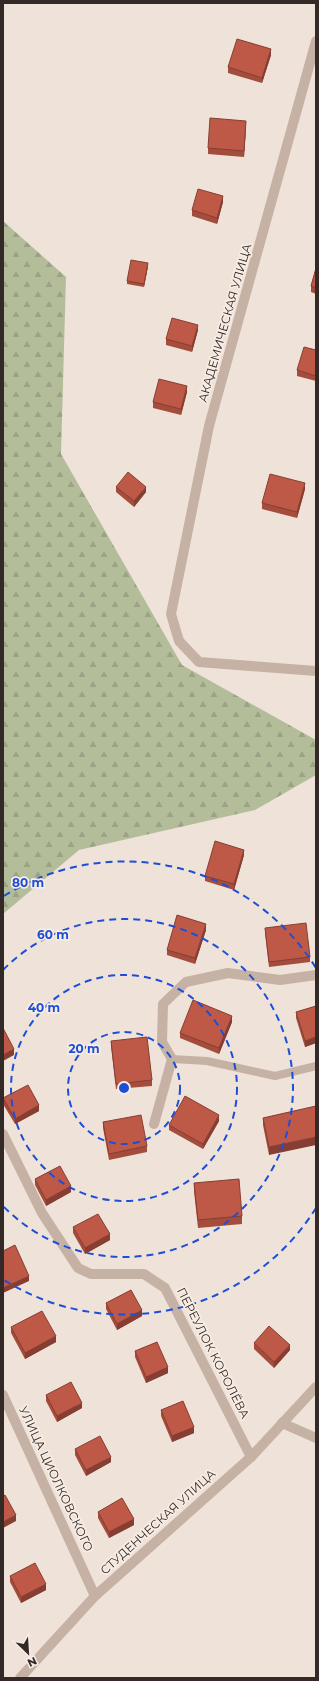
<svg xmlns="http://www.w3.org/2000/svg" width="319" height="1681" font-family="Montserrat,sans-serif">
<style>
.forest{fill:url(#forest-firs)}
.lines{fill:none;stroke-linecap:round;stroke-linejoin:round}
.service{stroke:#c6b1a5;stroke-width:8}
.minor{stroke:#c6b1a5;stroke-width:10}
.wall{fill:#a44d3d}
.shaded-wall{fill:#863e32}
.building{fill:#bf5947;stroke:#863e32}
.ring{fill:none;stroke:#1d4ed8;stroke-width:2;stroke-dasharray:7 5}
.labels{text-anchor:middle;stroke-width:3.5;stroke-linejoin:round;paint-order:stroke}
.street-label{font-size:12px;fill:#332926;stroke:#f7ede4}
.centre{fill:#1d4ed8;stroke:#f7ede4;stroke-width:2}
.ring-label{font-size:12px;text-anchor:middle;font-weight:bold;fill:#1d4ed8;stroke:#f7ede4;stroke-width:3.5;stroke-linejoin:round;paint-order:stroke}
</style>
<defs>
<pattern id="forest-firs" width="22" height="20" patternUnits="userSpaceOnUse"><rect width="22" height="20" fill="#b4bd9a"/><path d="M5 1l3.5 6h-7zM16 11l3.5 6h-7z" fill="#9ba285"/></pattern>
</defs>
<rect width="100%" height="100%" fill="#efe2d8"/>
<polygon class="forest" points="3,221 66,277 61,454 182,665 316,740 316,775 255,810 79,850 3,914"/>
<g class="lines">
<polyline class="service" points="172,1059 207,1061 275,1076 316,1066"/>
<g class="minor">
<polyline points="316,41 209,426 171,614 179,641 199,662 316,671"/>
<polyline points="154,1124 172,1059 162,1042 163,1004 186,982 228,973 280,980 316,975"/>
<polyline points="3,1134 42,1213 78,1268 91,1274 144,1274 165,1288 251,1457"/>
<polyline points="3,1395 95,1596"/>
<polyline points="282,1423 316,1438"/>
<polyline points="20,1678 95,1596 251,1457 316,1387"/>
</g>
</g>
<g class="wall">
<polygon points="271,55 262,83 228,73 228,67"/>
<polygon points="246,127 244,157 208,154 208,148"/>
<polygon points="223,202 217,224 192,216 192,210"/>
<polygon points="148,266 144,287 127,284 127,281"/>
<polygon points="316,268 316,294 311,292 311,286"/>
<polygon points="198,330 192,352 166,345 166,339"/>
<polygon points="316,350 316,381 297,376 297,370"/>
<polygon points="187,392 181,415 153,408 153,402"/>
<polygon points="116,487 146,492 134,507 116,492"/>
<polygon points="305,489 297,518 262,509 262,503"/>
<polygon points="244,855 234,890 205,881 205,876"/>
<polygon points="265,928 310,957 310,962 269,967 265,933"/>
<polygon points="206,930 195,964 167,955 167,950"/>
<polygon points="316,1006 316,1043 305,1047 296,1018 296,1012"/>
<polygon points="232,1022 219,1054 180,1038 180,1033"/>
<polygon points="111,1041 152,1080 152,1086 116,1089 111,1046"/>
<polygon points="3,1098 39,1111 15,1124 3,1104"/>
<polygon points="316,1106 269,1155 263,1125 263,1118"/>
<polygon points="219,1121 203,1149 169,1130 169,1125"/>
<polygon points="103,1122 147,1146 147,1152 109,1160 103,1128"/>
<polygon points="35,1179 71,1192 46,1206 35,1185"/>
<polygon points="194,1183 242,1216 242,1224 198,1228 194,1191"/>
<polygon points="73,1227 110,1240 85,1254 73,1233"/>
<polygon points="106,1303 142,1316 117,1330 106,1309"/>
<polygon points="11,1327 56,1342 25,1359 11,1333"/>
<polygon points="254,1343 290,1350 274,1368 254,1349"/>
<polygon points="135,1351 168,1373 146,1383 135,1357"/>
<polygon points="46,1395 82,1408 57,1422 46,1401"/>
<polygon points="161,1410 194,1433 172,1442 161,1416"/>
<polygon points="75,1449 111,1462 86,1476 75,1455"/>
<polygon points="98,1512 134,1525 109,1538 98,1518"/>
<polygon points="10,1576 46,1590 21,1603 10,1582"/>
</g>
<g class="shaded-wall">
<polygon points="271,49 271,55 262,83 262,78"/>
<polygon points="246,121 246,127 244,157 244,151"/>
<polygon points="223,196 223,202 217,224 217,218"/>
<polygon points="148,263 148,266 144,287 144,284"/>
<polygon points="198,325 198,330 192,352 192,346"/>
<polygon points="187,386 187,392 181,415 181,409"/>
<polygon points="305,483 305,489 297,518 297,512"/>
<polygon points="146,487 146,492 134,507 134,501"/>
<polygon points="244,850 244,855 234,890 234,884"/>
<polygon points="206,924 206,930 195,964 195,958"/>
<polygon points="232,1016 232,1022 219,1054 219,1048"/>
<polygon points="316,1037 316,1043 305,1047 305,1041"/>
<polygon points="14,1049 14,1055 3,1061 3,1055"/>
<polygon points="39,1105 39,1111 15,1124 15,1119"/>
<polygon points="219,1115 219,1121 203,1149 203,1144"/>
<polygon points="316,1137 316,1145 269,1155 269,1147"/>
<polygon points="71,1186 71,1192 46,1206 46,1200"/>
<polygon points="110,1234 110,1240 85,1254 85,1248"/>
<polygon points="29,1276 29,1281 3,1293 3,1288"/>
<polygon points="142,1310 142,1316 117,1330 117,1324"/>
<polygon points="56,1336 56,1342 25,1359 25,1353"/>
<polygon points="290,1345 290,1350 274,1368 274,1362"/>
<polygon points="168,1367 168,1373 146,1383 146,1377"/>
<polygon points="82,1403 82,1408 57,1422 57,1416"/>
<polygon points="194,1427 194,1433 172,1442 172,1436"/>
<polygon points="111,1457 111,1462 86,1476 86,1470"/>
<polygon points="16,1515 16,1521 3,1528 3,1522"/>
<polygon points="134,1519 134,1525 109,1538 109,1532"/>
<polygon points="46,1584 46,1590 21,1603 21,1597"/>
</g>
<g class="building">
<polygon points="237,39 271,49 262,78 228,67"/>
<polygon points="210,118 246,121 244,151 208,148"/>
<polygon points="198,189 223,196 217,218 192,210"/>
<polygon points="131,260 148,263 144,284 127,281"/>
<polygon points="316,268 316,288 311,286"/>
<polygon points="172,318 198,325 192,346 166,339"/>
<polygon points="304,347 316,350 316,376 297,370"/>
<polygon points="159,379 187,386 181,409 153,402"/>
<polygon points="128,472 146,487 134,501 116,487"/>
<polygon points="270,474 305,483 297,512 262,503"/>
<polygon points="215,841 244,850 234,884 205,876"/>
<polygon points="177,915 206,924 195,958 167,950"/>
<polygon points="306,923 310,957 269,962 265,928"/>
<polygon points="193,1000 232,1016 219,1048 180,1033"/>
<polygon points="316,1006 316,1037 305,1041 296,1012"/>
<polygon points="3,1028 14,1049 3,1055"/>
<polygon points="147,1037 152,1080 116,1084 111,1041"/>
<polygon points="28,1085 39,1105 15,1119 3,1098"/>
<polygon points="185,1096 219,1115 203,1144 169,1125"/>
<polygon points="316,1106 316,1137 269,1147 263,1118"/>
<polygon points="141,1115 147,1146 109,1154 103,1122"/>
<polygon points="60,1166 71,1186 46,1200 35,1179"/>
<polygon points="239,1179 242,1216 198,1220 194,1183"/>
<polygon points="98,1214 110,1234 85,1248 73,1227"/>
<polygon points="15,1245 29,1276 3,1288 3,1251"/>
<polygon points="131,1290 142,1310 117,1324 106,1303"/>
<polygon points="42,1311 56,1336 25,1353 11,1327"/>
<polygon points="269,1326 290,1345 274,1362 254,1343"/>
<polygon points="157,1342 168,1367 146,1377 135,1351"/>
<polygon points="71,1382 82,1403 57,1416 46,1395"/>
<polygon points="183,1401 194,1427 172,1436 161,1410"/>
<polygon points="100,1436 111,1457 86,1470 75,1449"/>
<polygon points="5,1495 16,1515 3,1522 3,1496"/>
<polygon points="122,1498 134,1519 109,1532 98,1512"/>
<polygon points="35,1563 46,1584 21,1597 10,1576"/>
</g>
<g class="ring">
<circle cx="124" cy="1088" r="56"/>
<circle cx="124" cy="1088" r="113"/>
<path d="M3 970A169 169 0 1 1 3 1206"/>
<path d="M316 1208A226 226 0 0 1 4 1280M4 896A226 226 0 0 1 316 968"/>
</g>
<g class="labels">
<g class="street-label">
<text transform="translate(225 323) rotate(-74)" y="4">АКАДЕМИЧЕСКАЯ УЛИЦА</text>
<text transform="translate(213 1353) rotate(63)" y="4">ПЕРЕУЛОК КОРОЛЁВА</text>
<text transform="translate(56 1479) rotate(65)" y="4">УЛИЦА ЦИОЛКОВСКОГО</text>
<text transform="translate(158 1522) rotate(-42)" y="4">СТУДЕНЧЕСКАЯ УЛИЦА</text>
</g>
</g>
<circle cx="124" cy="1088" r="6" class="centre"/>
<g class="ring-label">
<text x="28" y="887">80 m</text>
<text x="53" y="939">60 m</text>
<text x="44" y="1012">40 m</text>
<text x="84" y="1053">20 m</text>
</g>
<rect width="319" height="1681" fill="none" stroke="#332926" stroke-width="8"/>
<g transform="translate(28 1653) rotate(155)" stroke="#f7ede4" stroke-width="3" paint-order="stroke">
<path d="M0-3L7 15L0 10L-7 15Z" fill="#332926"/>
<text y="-6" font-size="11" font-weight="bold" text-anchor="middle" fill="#332926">N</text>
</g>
</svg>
